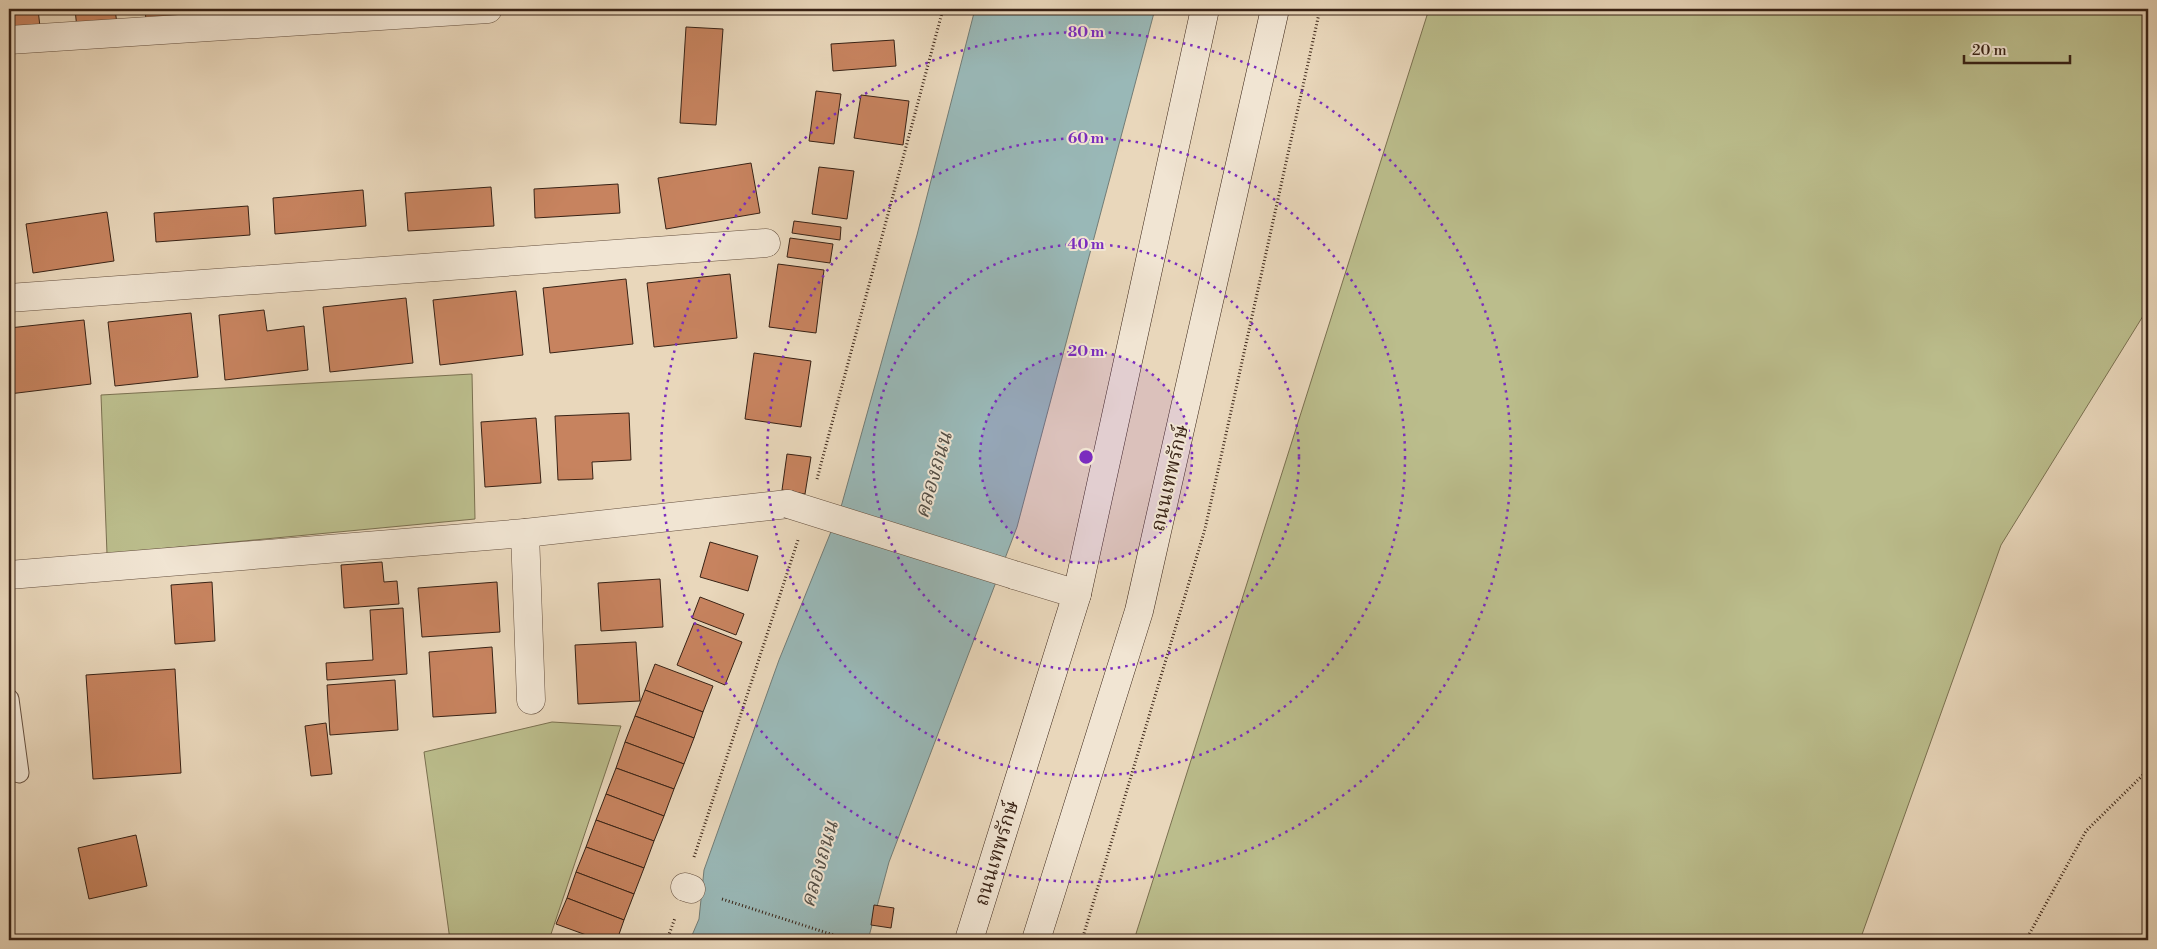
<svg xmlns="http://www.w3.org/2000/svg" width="2157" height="949" font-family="'Libre Bodoni','Noto Serif Thai',serif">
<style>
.green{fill:#bbbd8c;stroke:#7a7050}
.water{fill:#99b8b7;stroke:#727c76}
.building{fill:#c7835f;stroke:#382215}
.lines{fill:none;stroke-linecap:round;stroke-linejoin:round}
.lane-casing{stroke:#644f3e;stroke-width:21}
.street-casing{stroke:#644f3e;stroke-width:29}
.secondary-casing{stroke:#382215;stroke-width:29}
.path{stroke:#382215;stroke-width:3;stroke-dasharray:1 2.5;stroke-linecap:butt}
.lane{stroke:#f1e5d3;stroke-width:19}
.street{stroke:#f1e5d3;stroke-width:28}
.secondary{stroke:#f1e5d3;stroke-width:28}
.street-bridge-casing{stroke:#644f3e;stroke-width:29;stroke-linecap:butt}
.street-bridge{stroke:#f1e5d3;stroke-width:28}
.ring{fill:none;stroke:#7b2cbf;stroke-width:2.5;stroke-dasharray:2.5 5}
.labels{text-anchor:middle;stroke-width:4;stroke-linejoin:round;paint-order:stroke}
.street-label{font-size:20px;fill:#382215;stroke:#f1e5d3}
.water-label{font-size:21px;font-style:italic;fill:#554f46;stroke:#f1e5d3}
.centre{fill:#7b2cbf;stroke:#f1e5d3;stroke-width:2.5}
.ring-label{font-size:15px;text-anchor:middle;font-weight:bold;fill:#7b2cbf;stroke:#f1e5d3;stroke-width:4;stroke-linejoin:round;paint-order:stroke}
</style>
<rect width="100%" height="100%" fill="#e9d7bb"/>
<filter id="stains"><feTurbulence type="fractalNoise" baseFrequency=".004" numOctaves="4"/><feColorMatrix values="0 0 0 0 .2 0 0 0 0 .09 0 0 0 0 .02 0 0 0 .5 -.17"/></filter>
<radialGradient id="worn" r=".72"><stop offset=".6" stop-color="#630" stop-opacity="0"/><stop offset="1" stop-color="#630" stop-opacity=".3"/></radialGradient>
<g class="green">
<polygon points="1429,9 2148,9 2148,308 2001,545 1860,940 1134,940"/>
<polygon points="472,374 475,519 107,554 101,395"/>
<polygon points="552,722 621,726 549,940 450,940 424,752"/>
</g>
<polygon class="water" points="975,9 1155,9 1017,527 889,862 868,940 690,940 699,919 704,870 779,660 841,507 917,235"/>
<g class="building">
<polygon points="9,9 38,9 40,27 9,30"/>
<polygon points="75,9 115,9 117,24 77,29"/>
<polygon points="145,9 193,9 193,14 146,20"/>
<polygon points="686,27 723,29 716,125 680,123"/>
<polygon points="894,40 896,66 833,71 831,44"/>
<polygon points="816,91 841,94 834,144 809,141"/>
<polygon points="861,95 909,101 903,145 854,138"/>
<polygon points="751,163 760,213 666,229 658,178"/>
<polygon points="819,167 854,171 847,219 812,214"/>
<polygon points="618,184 620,213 535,218 534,189"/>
<polygon points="491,187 494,226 408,231 405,193"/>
<polygon points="363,190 366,226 275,234 273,198"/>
<polygon points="248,206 250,235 156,242 154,213"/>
<polygon points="107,212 114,261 33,273 26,224"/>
<polygon points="794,221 841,227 840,240 792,233"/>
<polygon points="790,238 833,244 830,263 787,257"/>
<polygon points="778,264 824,270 816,333 769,327"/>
<polygon points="730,274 737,338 654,347 647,283"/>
<polygon points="626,279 633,344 550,353 543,288"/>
<polygon points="516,291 523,355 440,365 433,300"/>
<polygon points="406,298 413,363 330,372 323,307"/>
<polygon points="264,310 267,331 304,326 308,370 225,380 219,315"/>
<polygon points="191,313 198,377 115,386 108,322"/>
<polygon points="84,320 91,384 9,394 9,328"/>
<polygon points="754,353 811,361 801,427 745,419"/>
<polygon points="629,413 631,460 592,462 593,479 558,480 555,416"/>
<polygon points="536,418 541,483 485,487 481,422"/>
<polygon points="787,454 811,457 805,494 782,490"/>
<polygon points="710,542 758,556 748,591 700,577"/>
<polygon points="382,562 384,582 397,581 399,604 344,608 341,565"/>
<polygon points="660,579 663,627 601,631 598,583"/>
<polygon points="212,582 215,641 175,644 171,585"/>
<polygon points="497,582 500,632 422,637 418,588"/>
<polygon points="700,597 744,614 736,635 692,618"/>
<polygon points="403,608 407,674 327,680 326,663 373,660 370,610"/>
<polygon points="694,623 742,642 725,685 677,665"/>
<polygon points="636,642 640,701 578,704 575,645"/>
<polygon points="492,647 496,713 433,717 429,652"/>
<polygon points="655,664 713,686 703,712 645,690"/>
<polygon points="175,669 181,773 93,779 86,675"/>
<polygon points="395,680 398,730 330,735 327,685"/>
<polygon points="645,690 703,712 694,738 635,716"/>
<polygon points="635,716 694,738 684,764 625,742"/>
<polygon points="326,723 332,774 311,776 305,726"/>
<polygon points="625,742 684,764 674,789 616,768"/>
<polygon points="616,768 674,789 664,816 606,794"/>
<polygon points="606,794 664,816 654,841 596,820"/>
<polygon points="596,820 654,841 644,868 586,847"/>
<polygon points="136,835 147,886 89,899 78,848"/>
<polygon points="586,847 644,868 634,894 576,872"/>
<polygon points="576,872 634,894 624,920 567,898"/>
<polygon points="567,898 624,920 617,940 600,940 556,924"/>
<polygon points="874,905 894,908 891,928 871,925"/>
</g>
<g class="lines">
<g class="lane-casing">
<polyline id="lane" points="9,699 19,773"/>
</g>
<g class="street-casing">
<g id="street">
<polyline points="9,40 488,9"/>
<polyline points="9,298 766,243"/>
<polyline points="525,533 531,700"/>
<polyline points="9,575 525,533 788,504"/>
<polyline points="1014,575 1077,594"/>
<polyline points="685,887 691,889"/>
</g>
</g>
<g class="secondary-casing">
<g id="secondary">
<polyline points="969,940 1077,594 1205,9"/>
<polyline points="1036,940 1139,611 1275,9"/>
</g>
</g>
<g class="path">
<polyline points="817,479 943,9"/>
<polyline points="694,857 798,540"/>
<polyline points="722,899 849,940"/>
<polyline points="667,940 675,918"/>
<polyline points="1082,940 1205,529 1320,9"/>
<polyline points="2026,940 2086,831 2148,770"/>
</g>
<use href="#lane" class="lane"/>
<use href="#street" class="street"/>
<use href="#secondary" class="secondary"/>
<g class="street-bridge-casing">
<polyline id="street-bridge" points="788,504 1014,575"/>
</g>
<use href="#street-bridge" class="street-bridge"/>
</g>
<circle cx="1086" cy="457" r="106" fill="#7b2cbf" fill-opacity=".12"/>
<g class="ring">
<circle cx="1086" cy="457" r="106"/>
<circle cx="1086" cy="457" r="213"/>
<circle cx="1086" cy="457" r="319"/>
<circle cx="1086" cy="457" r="425"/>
</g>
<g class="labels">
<g class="street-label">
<text transform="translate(1169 478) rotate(-77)" y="7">ถนนเทพรักษ์</text>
<text transform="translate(996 853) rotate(-73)" y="7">ถนนเทพรักษ์</text>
</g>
<g class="water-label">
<text transform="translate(933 475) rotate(-74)" y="7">คลองถนน</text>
<text transform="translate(819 864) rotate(-74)" y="7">คลองถนน</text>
</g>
</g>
<circle cx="1086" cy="457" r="8" class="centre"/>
<g class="ring-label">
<text x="1086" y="37">80 m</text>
<text x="1086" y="143">60 m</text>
<text x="1086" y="249">40 m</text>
<text x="1086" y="356">20 m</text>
</g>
<rect width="2157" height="949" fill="none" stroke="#e9d7bb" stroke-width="30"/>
<rect x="10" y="10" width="2137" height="929" fill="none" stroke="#382215" stroke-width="2.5"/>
<rect x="15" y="15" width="2127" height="919" fill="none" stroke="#382215"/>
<path d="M1964 55v8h106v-8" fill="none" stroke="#382215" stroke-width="2.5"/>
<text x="1972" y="55" font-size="15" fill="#382215" stroke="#f1e5d3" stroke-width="4" paint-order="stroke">20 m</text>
<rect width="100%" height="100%" filter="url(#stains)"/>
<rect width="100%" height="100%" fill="url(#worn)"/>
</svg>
